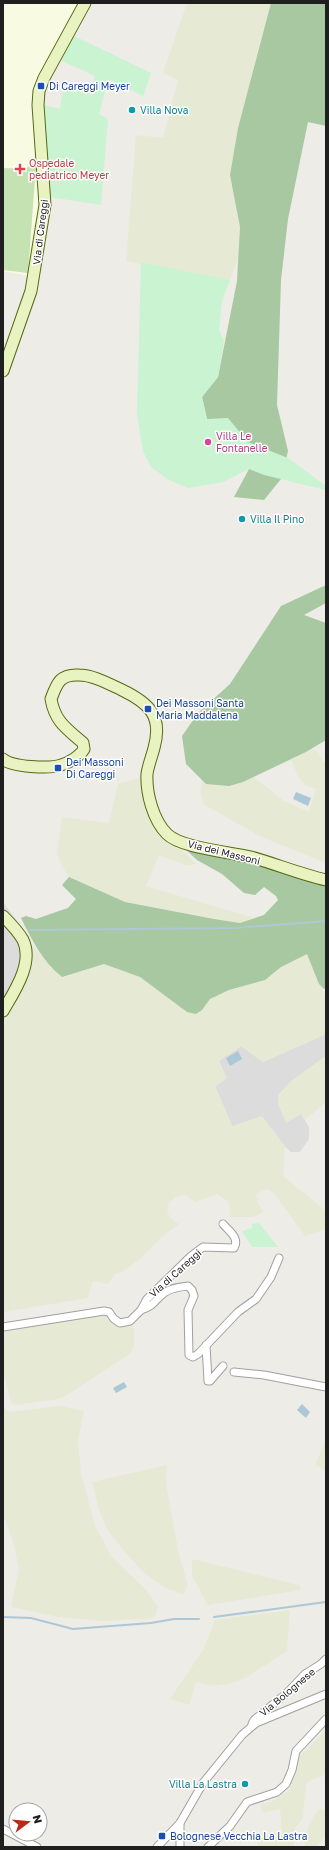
<svg xmlns="http://www.w3.org/2000/svg" width="329" height="1850" font-family="'Golos Text',sans-serif">
<style>
.residential{fill:#dcdcdc}
.education{fill:#f8fbe2}
.farmland{fill:#e6ead4}
.grass{fill:#c4e2b2}
.forest{fill:#a7c8a0}
.park{fill:#c9f3d1}
.water{fill:#acc8d6}
.lines{fill:none;stroke-linecap:round;stroke-linejoin:round}
.stream{stroke:#acc8d6;stroke-width:2}
.street-casing{stroke:#a0a0a0;stroke-width:9}
.secondary-casing{stroke:#556813;stroke-width:13}
.street{stroke:#fff;stroke-width:7}
.secondary{stroke:#e9f2c1;stroke-width:11}
.transit-dot{fill:#1a4fb4;stroke:#fff;stroke-width:1.5}
.culture-dot{fill:#0f9aa8;stroke:#fff;stroke-width:1.5}
.health-dot{fill:#e0444e;stroke:#fff;stroke-width:1.5}
.hotel-dot{fill:#d1479c;stroke:#fff;stroke-width:1.5}
.labels{text-anchor:middle;stroke-width:3;stroke-linejoin:round;paint-order:stroke}
.transit-label{font-size:10px;fill:#164399;stroke:#fff;text-anchor:start}
.culture-label{font-size:10px;fill:#0d838f;stroke:#fff;text-anchor:start}
.health-label{font-size:10px;fill:#be3a42;stroke:#fff;text-anchor:start}
.street-label{font-size:10px;fill:#1f1f1f;stroke:#fff}
.hotel-label{font-size:10px;fill:#b23c85;stroke:#fff;text-anchor:start}
</style>
<rect width="100%" height="100%" fill="#eeece6"/>
<g class="residential">
<polygon points="3,902 20,925 30,946 31,957 29,971 3,1020"/>
<polygon points="326,1034 326,1056 290,1082 285,1122 301,1114 309,1127 309,1139 300,1152 291,1152 283,1145 232,1126 215,1086 226,1078 219,1061 241,1046 263,1062"/>
</g>
<polygon class="education" points="3,3 79,3 39,77 41,203 30,276 3,271"/>
<g class="farmland">
<polygon points="187,3 271,3 238,128 230,175 240,227 238,259 230,280 126,261 136,135 163,138 178,80 163,73"/>
<polygon points="311,750 316,750 323,761 326,763 326,863 259,836 205,805 201,794 202,780 206,784 243,782 254,777 284,801 309,812 316,789 305,785 298,777 291,760"/>
<polygon points="142,777 153,810 181,849 196,864 188,866 159,855 146,886 254,918 240,923 214,919 125,902 69,877 62,866 57,854 62,817 109,823 118,784"/>
<polygon points="30,946 34,946 51,968 93,966 104,964 140,977 157,988 202,1010 210,999 229,990 265,980 281,967 307,954 326,997 326,1034 263,1062 241,1046 219,1061 227,1078 215,1087 232,1126 262,1116 285,1146 283,1176 326,1211 326,1229 305,1236 275,1194 267,1189 256,1194 257,1201 263,1212 254,1217 230,1217 229,1202 217,1194 195,1202 186,1195 175,1197 169,1203 167,1211 171,1219 179,1224 163,1236 141,1258 124,1271 115,1274 108,1284 93,1281 88,1298 3,1312 3,1020 29,971 31,957"/>
<polygon points="326,1056 326,1102 305,1120 301,1114 286,1123 278,1104 278,1095 290,1082"/>
<polygon points="102,1314 128,1323 134,1329 134,1345 130,1354 70,1393 58,1399 17,1405 12,1404 3,1372 3,1329"/>
<polygon points="3,1406 8,1412 60,1406 84,1411 78,1440 81,1473 95,1526 112,1557 147,1591 158,1607 155,1617 147,1619 102,1621 58,1617 11,1607 19,1569 13,1541 3,1514"/>
<polygon points="326,1439 326,1471 315,1465"/>
<polygon points="167,1465 166,1483 179,1555 188,1585 183,1595 162,1586 142,1571 120,1546 107,1529 99,1510 92,1482"/>
<polygon points="192,1559 299,1585 301,1590 208,1605 192,1576"/>
<polygon points="290,1610 287,1651 247,1677 233,1683 213,1686 196,1682 189,1705 170,1699 203,1650 215,1620"/>
<polygon points="326,1731 326,1771 324,1775 307,1782 302,1819 294,1829 294,1847 259,1847 258,1842 261,1833 282,1833 280,1809 262,1813 261,1805 275,1800 289,1790 300,1756"/>
<polygon points="318,1809 326,1810 326,1835 316,1847 305,1847 304,1838 310,1823"/>
</g>
<polygon class="grass" points="32,163 36,165 28,273 3,270 3,168 25,169"/>
<g class="forest">
<polygon points="271,3 326,3 326,126 308,122 288,219 281,280 277,405 288,451 281,479 264,500 234,497 249,469 207,419 202,397 218,377 237,281 240,227 230,175 238,128"/>
<polygon points="326,585 326,603 304,615 326,623 326,740 306,752 243,782 229,786 206,784 186,764 182,736 198,713 230,684 281,606"/>
<path d="M 181,845 L 249,861 L 326,884 L 326,988 L 324,989 L 319,984 L 307,954 L 281,967 L 265,980 L 229,990 L 210,999 L 202,1010 L 196,1014 L 187,1012 L 140,977 L 104,964 L 62,977 C 42,961 32,940 21,918 L 26,916 L 36,919 L 56,912 L 68,908 L 76,899 L 62,885 L 69,877 L 125,902 L 214,919 L 240,923 L 264,915 L 278,900 L 276,896 L 264,887 L 255,895 L 244,893 L 222,874 L 197,860 Z"/>
</g>
<g class="park">
<polygon points="74,36 151,73 143,96 108,79 99,114 108,119 101,205 50,197 43,105 60,109 64,81 90,91 95,76 60,60"/>
<polygon points="141,262 230,280 222,301 219,330 224,341 218,377 202,397 207,419 228,418 248,442 288,458 326,486 326,490 264,475 249,469 223,482 188,488 169,480 151,467 143,451 137,415"/>
<polygon points="259,1223 278,1247 252,1247 242,1231 252,1228 252,1224"/>
</g>
<g class="water">
<polygon points="296,792 311,798 308,806 293,799"/>
<polygon points="238,1051 242,1059 230,1066 226,1058"/>
<polygon points="124,1382 127,1387 116,1393 113,1388"/>
<polygon points="302,1404 310,1412 306,1418 297,1410"/>
</g>
<g class="lines">
<g class="stream">
<polyline points="29,930 234,928 326,921"/>
<polyline points="3,1617 31,1618 73,1629 151,1623 174,1619 199,1619"/>
<polyline points="214,1617 326,1602"/>
</g>
<g class="street-casing">
<g id="street">
<path d="M 141,1310 C 154,1306 154,1301 164,1293 C 170,1288 180,1287 188,1286 L 192,1290 L 194,1296 L 188,1310 L 189,1355 L 193,1357 L 198,1354 L 238,1312 L 256,1299 L 271,1277 L 279,1258"/>
<path d="M 3,1327 L 104,1311 L 109,1312 L 114,1319 L 120,1323 L 130,1321 L 141,1310 L 147,1299 L 191,1256 L 203,1247 L 234,1248 C 240,1238 229,1231 223,1224"/>
<polyline points="206,1345 208,1381 210,1381 223,1366"/>
<polyline points="234,1372 264,1375 326,1387"/>
<polyline points="252,1724 254,1720 287,1693 305,1674 321,1664 326,1659"/>
<polyline points="3,1829 37,1847"/>
<polyline points="157,1847 180,1823 203,1783 242,1735 256,1723 326,1694"/>
<polyline points="180,1847 180,1823"/>
<polyline points="208,1847 230,1826 247,1802 277,1792 286,1784 292,1770 296,1751 326,1719"/>
</g>
</g>
<g class="secondary-casing">
<g id="secondary">
<polyline points="3,371 31,291 45,205 38,105 39,91 44,78 85,3"/>
<path d="M 3,759 C 12,767 50,769 61,765 C 69,763 80,756 84,749 L 83,743 C 67,729 55,722 51,699 C 57,683 60,674 79,675 C 93,675 109,684 122,690 C 149,703 163,716 154,748 C 152,756 148,766 147,774 C 146,793 153,820 167,834 C 181,848 230,852 251,857 C 276,864 300,874 326,880"/>
<path d="M 3,916 C 10,923 18,931 23,940 C 34,963 14,992 3,1011"/>
</g>
</g>
<use href="#street" class="street"/>
<use href="#secondary" class="secondary"/>
</g>
<g class="transit-dot">
<rect x="37" y="82" width="8" height="8" rx="2"/>
<rect x="144" y="705" width="8" height="8" rx="2"/>
<rect x="54" y="764" width="8" height="8" rx="2"/>
<rect x="158" y="1832" width="8" height="8" rx="2"/>
</g>
<g class="culture-dot">
<circle cx="132" cy="110" r="4"/>
<circle cx="242" cy="519" r="4"/>
<circle cx="245" cy="1784" r="4"/>
</g>
<path class="health-dot" d="M18 163h4v4h4v4h-4v4h-4v-4h-4v-4h4z"/>
<circle class="hotel-dot" cx="208" cy="442" r="4"/>
<g class="labels">
<g class="transit-label">
<text x="49" y="90">Di Careggi Meyer</text>
<text x="156" y="707">Dei Massoni Santa<tspan x="156" dy="12">Maria Maddalena</tspan></text>
<text x="66" y="766">Dei Massoni<tspan x="66" dy="12">Di Careggi</tspan></text>
<text x="170" y="1840">Bolognese Vecchia La Lastra</text>
</g>
<g class="culture-label">
<text x="140" y="114">Villa Nova</text>
<text x="250" y="523">Villa Il Pino</text>
<text x="237" y="1788" text-anchor="end">Villa La Lastra</text>
</g>
<g class="health-label">
<text x="29" y="167">Ospedale<tspan x="29" dy="12">pediatrico Meyer</tspan></text>
</g>
<g class="street-label">
<text transform="translate(40 232) rotate(-83)" y="4">Via di Careggi</text>
<text transform="translate(224 852) rotate(14)" y="4">Via dei Massoni</text>
<text transform="translate(175 1273) rotate(-42)" y="4">Via di Careggi</text>
<text transform="translate(287 1692) rotate(-40)" y="4">Via Bolognese</text>
</g>
<g class="hotel-label">
<text x="216" y="440">Villa Le<tspan x="216" dy="12">Fontanelle</tspan></text>
</g>
</g>
<rect width="329" height="1850" fill="none" stroke="#1f1f1f" stroke-width="8"/>
<g transform="translate(28 1822) rotate(74)"><circle r="19" fill="#ffffff" stroke="#a5a5a5"/>
<path d="M0-3L7 15L0 10L-7 15Z" fill="#b42b19"/>
<text y="-6" font-size="11" font-weight="bold" text-anchor="middle" fill="#1f1f1f">N</text>
</g>
</svg>
